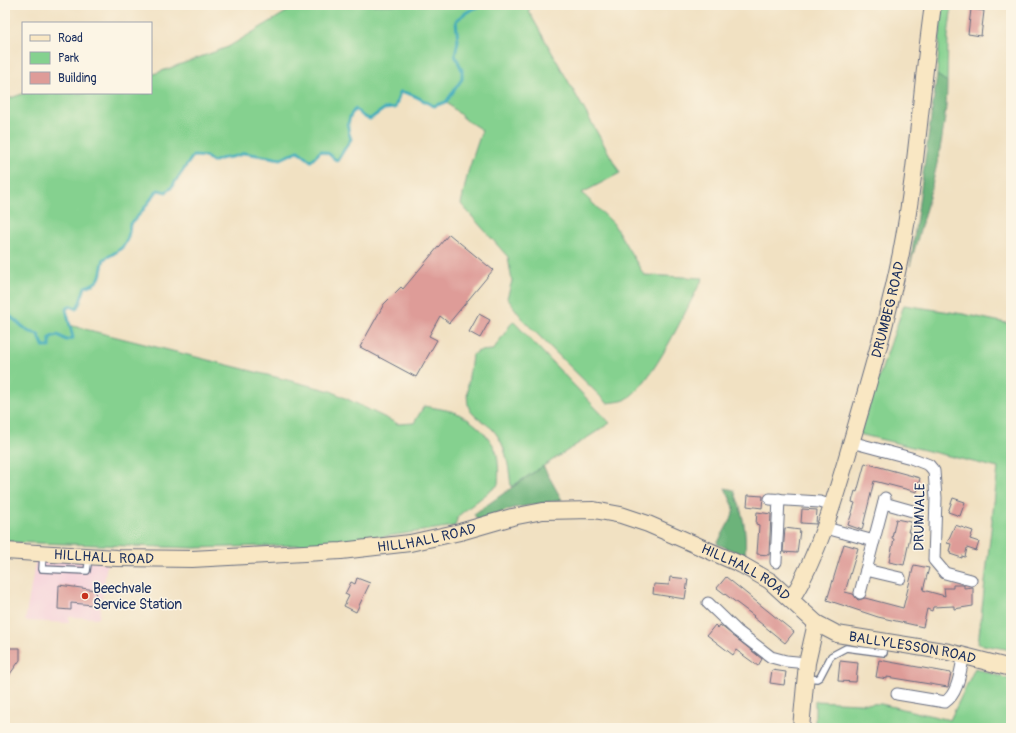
<svg xmlns="http://www.w3.org/2000/svg" width="1016" height="733" font-family="Pangolin,sans-serif">
<style>
.built{fill:#f5cfda}
.green{fill:#85d18f;stroke:#508076}
.forest{fill:#6cb37a;stroke:#44716c}
.lines{fill:none;stroke-linecap:round;stroke-linejoin:round}
.stream{stroke:#3caabb;stroke-width:3}
.building{fill:#de9c98}
.lane-casing{stroke:#666d81;stroke-width:8}
.street-casing{stroke:#666d81;stroke-width:13}
.secondary-casing{stroke:#666d81;stroke-width:18}
.lane{stroke:#fff;stroke-width:5.5}
.street{stroke:#fff;stroke-width:11}
.secondary{stroke:#f9e7c3;stroke-width:16}
.poi-dot{fill:#c8321e;stroke:#fcf5e5;stroke-width:1.5}
.labels{text-anchor:middle;stroke-width:3;stroke-linejoin:round;paint-order:stroke}
.street-label{font-size:14px;fill:#1b2f5e;stroke:#fcf5e5}
.poi-label{font-size:14px;fill:#1b2f5e;stroke:#fcf5e5;text-anchor:start}
</style>
<rect width="100%" height="100%" fill="#fcf5e5"/>
<filter id="ink" filterUnits="userSpaceOnUse"><feTurbulence type="fractalNoise" baseFrequency=".025" numOctaves="2"/><feDisplacementMap in="SourceGraphic" scale="8" xChannelSelector="R" yChannelSelector="G"/><feConvolveMatrix kernelMatrix="1 2 1 2 8 2 1 2 1" color-interpolation-filters="sRGB"/></filter>
<filter id="wash" filterUnits="userSpaceOnUse"><feTurbulence type="fractalNoise" baseFrequency=".012" numOctaves="4" result="noise"/><feDisplacementMap in="SourceGraphic" scale="16" xChannelSelector="R" yChannelSelector="G"/><feGaussianBlur stdDeviation="0.9" result="paint"/><feColorMatrix in="noise" values="0 0 0 0 0 0 0 0 0 0 0 0 0 0 0 0 0 1.4 0 .05"/><feComposite in="paint" operator="in"/></filter>
<g filter="url(#wash)">
<rect width="100%" height="100%" fill="#f1e1c2"/>
<polygon class="built" points="36,558 107,563 99,618 69,617 69,623 25,621"/>
<g class="green">
<path d="M 298,5 L 536,5 L 528,10 L 620,173 L 582,193 L 613,223 L 644,275 L 703,278 C 686,309 653,384 625,400 C 620,402 612,402 607,403 L 525,322 L 507,298 L 512,281 L 508,257 L 461,204 L 468,172 L 482,130 L 466,120 L 446,102 L 434,106 C 424,101 412,92 401,92 L 395,108 L 384,109 L 370,119 L 364,117 L 355,109 C 347,119 347,128 351,139 L 337,161 L 329,154 L 321,151 L 311,161 L 298,151 L 281,159 L 244,153 C 234,159 223,157 213,162 L 206,157 L 193,156 L 171,188 L 166,192 L 158,190 C 148,202 141,215 130,224 C 129,246 121,250 104,259 C 99,276 104,281 85,287 L 80,302 L 76,309 L 70,306 L 66,309 L 69,325 L 331,391 L 398,424 L 414,423 L 424,406 C 434,408 444,409 454,412 C 470,418 490,435 496,451 C 499,462 499,474 498,485 L 458,516 L 455,526 L 336,544 L 194,548 L 5,542 L 5,100 L 25,93 L 151,93 L 151,75 L 228,47 Z"/>
<polygon points="942,5 952,5 948,36 947,82 937,75"/>
<polygon points="904,305 963,314 1011,324 1011,650 978,644 998,468 859,434"/>
<path d="M 513,321 L 610,423 L 511,487 C 509,467 506,441 490,427 C 483,421 473,417 469,408 C 464,395 471,369 472,355 L 479,351 L 493,350 Z"/>
<polygon points="975,668 1011,680 1011,728 815,728 815,701 881,704 950,720"/>
</g>
<g class="forest">
<path d="M 937,75 L 947,82 C 947,143 926,207 910,266 Z"/>
<polygon points="543,466 562,500 514,508 478,521 474,514"/>
<path d="M 725,488 L 734,490 C 743,514 747,530 745,556 L 717,544 L 732,517 L 734,507 Z"/>
</g>
<g class="lines">
<path class="stream" d="M 5,312 L 28,331 L 38,334 L 44,347 L 50,347 L 50,337 L 58,335 L 66,340 L 73,338 L 66,309 L 70,306 L 76,309 L 80,302 L 85,287 C 104,281 99,276 104,259 C 121,250 129,246 130,224 C 141,215 148,202 158,190 L 166,192 L 171,188 L 193,156 L 206,157 L 213,162 C 223,156 234,159 244,153 L 281,159 L 298,151 L 311,161 L 321,151 L 329,154 L 337,161 L 351,139 C 346,128 347,119 355,109 L 364,117 L 370,119 L 384,109 L 395,108 L 400,92 C 412,92 423,101 434,106 L 446,102 L 462,79 L 462,70 L 455,55 L 458,41 L 456,21 C 464,12 475,7 487,5"/>
</g>
<g id="blocks">
<g class="building">
<polygon points="971,9 984,11 981,36 968,34"/>
<polygon points="449,234 493,270 449,323 440,316 429,336 437,340 416,377 360,347 384,304 401,287 403,289"/>
<polygon points="479,314 490,320 480,338 469,332"/>
<polygon points="865,463 920,478 917,492 874,481 862,530 848,525 855,503 852,502 855,491 857,492"/>
<polygon points="748,495 763,496 762,508 747,506"/>
<polygon points="953,498 965,502 960,516 948,512"/>
<polygon points="802,509 817,510 816,524 801,523"/>
<polygon points="757,512 771,514 769,555 757,554 759,525 756,524"/>
<polygon points="896,519 911,522 908,532 911,532 904,565 889,562 894,539 892,538"/>
<polygon points="955,525 973,531 970,539 979,542 976,551 967,548 965,557 962,556 962,558 950,554 951,552 949,551 951,544 947,543"/>
<polygon points="785,528 800,530 797,553 783,552"/>
<polygon points="844,544 858,548 845,592 853,594 858,600 865,598 903,608 914,565 929,568 923,590 945,596 944,588 953,588 953,585 964,585 964,588 973,587 973,606 954,609 954,606 933,607 932,611 927,609 923,627 878,617 827,600"/>
<polygon points="670,577 688,579 685,599 653,594 654,584 669,585"/>
<polygon points="726,577 794,632 785,643 753,617 754,616 717,588"/>
<polygon points="357,578 370,583 356,612 344,606 349,596 345,594 351,582 355,584"/>
<polygon points="59,585 96,590 94,605 71,603 71,610 58,609"/>
<polygon points="715,625 718,628 720,625 762,659 758,666 736,650 733,655 707,635"/>
<polygon points="5,648 20,648 20,660 5,681"/>
<polygon points="879,660 951,673 948,687 887,677 887,679 876,677"/>
<polygon points="840,661 858,663 856,682 838,681"/>
<polygon points="772,670 786,672 784,685 770,683"/>
</g>
</g>
</g>
<g filter="url(#ink)">
<use href="#blocks" fill-opacity="0" stroke="#666d81" stroke-width="1"/>
<g class="lines">
<g class="lane-casing">
<g id="lane">
<polyline points="43,555 42,569 87,571 89,558"/>
<polyline points="807,678 817,679 820,677 831,656 846,648 884,653"/>
</g>
</g>
<g class="street-casing">
<g id="street">
<polyline points="851,442 911,458 929,465 934,471 936,498 934,560 945,573 971,580"/>
<polyline points="770,499 820,502 833,506"/>
<polyline points="884,503 916,512"/>
<polyline points="826,528 874,541"/>
<polyline points="776,562 779,499"/>
<polyline points="866,570 900,578"/>
<polyline points="860,593 885,498"/>
<polyline points="708,603 737,631 771,657 786,661 807,663"/>
<path d="M 897,694 L 945,702 C 959,693 960,670 964,655"/>
</g>
</g>
<g class="secondary-casing">
<g id="secondary">
<path id="s1" d="M 5,551 L 117,558 L 192,559 L 341,551 L 410,543 L 460,532 L 512,517 L 543,511 L 594,510 L 621,515 L 648,524 L 742,565 L 770,581 L 816,623 L 837,634 L 949,652 L 1011,668"/>
<path id="s2" d="M 791,600 C 822,548 837,491 854,433 C 871,374 889,314 901,253 C 917,171 921,88 933,5"/>
<polyline points="801,728 807,663 816,623"/>
</g>
</g>
<use href="#lane" class="lane"/>
<use href="#street" class="street"/>
<use href="#secondary" class="secondary"/>
</g>
</g>
<circle class="poi-dot" cx="85" cy="596" r="4"/>
<g class="labels">
<g class="street-label">
<text dy="5" stroke="none"><textPath href="#s2" startOffset="307">DRUMBEG ROAD</textPath></text>
<text transform="translate(919 517) rotate(-89)" y="5">DRUMVALE</text>
<text dy="5" stroke="none"><textPath href="#s1" startOffset="423">HILLHALL ROAD</textPath></text>
<text dy="5" stroke="none"><textPath href="#s1" startOffset="99">HILLHALL ROAD</textPath></text>
<text dy="5" stroke="none"><textPath href="#s1" startOffset="759">HILLHALL ROAD</textPath></text>
<text dy="5" stroke="none"><textPath href="#s1" startOffset="947">BALLYLESSON ROAD</textPath></text>
</g>
<g class="poi-label">
<text x="93" y="593">Beechvale<tspan x="93" dy="16">Service Station</tspan></text>
</g>
</g>
<rect width="1016" height="733" fill="none" stroke="#fcf5e5" stroke-width="20"/>
<rect x="22" y="22" width="130" height="72" fill="#fcf5e5" stroke="#a2a6af"/>
<rect x="30" y="35" width="20" height="6" fill="#f9e7c3" stroke="#a2a6af"/>
<text x="58" y="42" font-size="12" fill="#1b2f5e">Road</text>
<rect x="30" y="52" width="20" height="12" fill="#85d18f" stroke="#a2a6af"/>
<text x="58" y="62" font-size="12" fill="#1b2f5e">Park</text>
<rect x="30" y="72" width="20" height="12" fill="#de9c98" stroke="#a2a6af"/>
<text x="58" y="82" font-size="12" fill="#1b2f5e">Building</text>
</svg>
